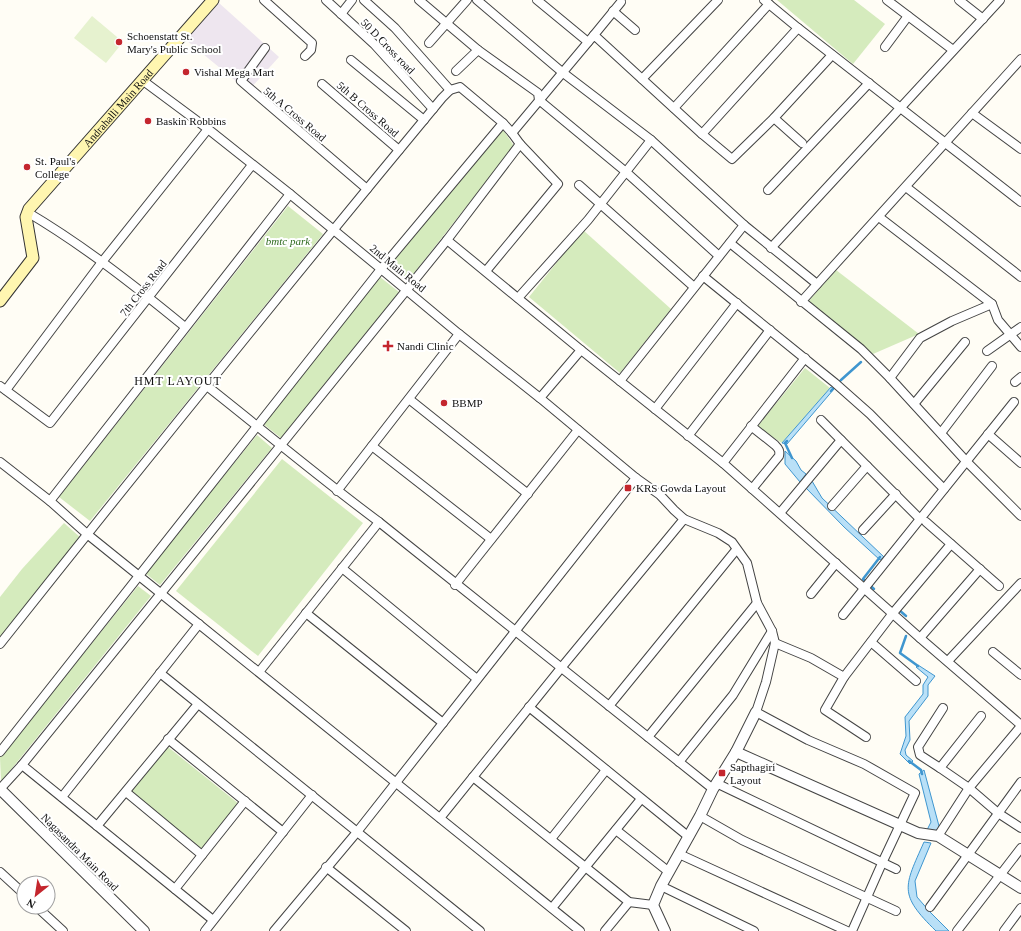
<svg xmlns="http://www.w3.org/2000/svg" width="1021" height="931" font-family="'Times New Roman',serif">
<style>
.industrial{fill:#eee6ef}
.green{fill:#d5ebbd}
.pitch{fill:#e6f2cf}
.water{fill:#b9e0f7;stroke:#3f96cf}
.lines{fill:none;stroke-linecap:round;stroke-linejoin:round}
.stream{stroke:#3f96cf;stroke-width:2.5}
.minor-casing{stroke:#444;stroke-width:10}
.tertiary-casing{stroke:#444;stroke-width:12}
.secondary-casing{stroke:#333;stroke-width:13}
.minor{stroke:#fff;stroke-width:8}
.tertiary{stroke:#fff;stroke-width:10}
.secondary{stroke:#fff6b0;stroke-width:11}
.poi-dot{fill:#c4262e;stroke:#fff;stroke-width:1.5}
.labels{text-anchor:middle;stroke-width:4;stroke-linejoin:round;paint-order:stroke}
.poi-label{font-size:11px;fill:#111;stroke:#fff;text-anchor:start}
.street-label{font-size:11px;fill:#111;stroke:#fff}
.park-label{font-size:11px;font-style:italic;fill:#2f6b1f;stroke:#fff}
.neighbourhood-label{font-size:12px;letter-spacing:1px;fill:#111;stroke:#fff}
</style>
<rect width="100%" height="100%" fill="#fffdf5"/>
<polygon class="industrial" points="219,3 279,57 248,91 186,40"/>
<g class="green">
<polygon points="777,0 854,0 885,24 853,64"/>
<polygon points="502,128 514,146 407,282 388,265"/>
<polygon points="288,206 323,234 90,521 59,497"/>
<polygon points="583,230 671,309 620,373 529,297"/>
<polygon points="836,270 919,334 873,354 807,303"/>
<polygon points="380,277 399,292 281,438 262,423"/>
<polygon points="805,368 830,388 782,443 757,427"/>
<polygon points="257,435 272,448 160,585 145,573"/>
<polygon points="282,459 363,523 258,656 176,591"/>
<polygon points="64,523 81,538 0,640 0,597 22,569"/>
<polygon points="138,586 151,596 1,782 0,757"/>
<polygon points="168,747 239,804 202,849 131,792"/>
</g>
<polygon class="pitch" points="92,16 123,42 106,63 74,38"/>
<g class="water">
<polygon points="831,387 834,389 787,444 782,443"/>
<polygon points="785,451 796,461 801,470 806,474 800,482 785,464"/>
<polygon points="812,481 822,498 884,557 880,560 844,527 806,488"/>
<polygon points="918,665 935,676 928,685 928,696 909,721 910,740 905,750 906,755 913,761 910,764 900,754 906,736 905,717 923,694 923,685 928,677 916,667"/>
<polygon points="924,770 939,826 937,832 927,830 931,822 919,774"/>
<path d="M 924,842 L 931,843 L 915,881 L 917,897 L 930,912 L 949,931 L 936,931 C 898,894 904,887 924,842 Z"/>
</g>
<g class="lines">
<g class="stream">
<polyline points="831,391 841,380 861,362"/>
<polyline points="787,441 785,443 792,458"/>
<polyline points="874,589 863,579 880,557"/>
<polyline points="898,609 906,616"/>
<polyline points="906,636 900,653 918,666"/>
<polyline points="909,761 921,770 922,774"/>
</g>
<g class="minor-casing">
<g id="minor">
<polyline points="264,0 312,43 311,50 305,56"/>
<polyline points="326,0 374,44 433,109"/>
<polyline points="364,0 395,28 450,90"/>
<polyline points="419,0 478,50 538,93 539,100 626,172 719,256"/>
<polyline points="477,0 562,72 651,140 744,225 817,284"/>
<polyline points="537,0 588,42"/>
<polyline points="764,0 798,28 1021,202"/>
<polyline points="887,0 953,50"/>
<polyline points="959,0 983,19"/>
<polyline points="613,11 635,30"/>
<polyline points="341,14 352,0"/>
<polyline points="594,35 621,2"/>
<polyline points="429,43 467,0"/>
<polyline points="885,47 908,16"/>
<polyline points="265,48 241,81 367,189"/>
<polyline points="351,60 424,120"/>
<polyline points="456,71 478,50"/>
<polyline points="642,79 718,0"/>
<polyline points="142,80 208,129 290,194 381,269 459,334 540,398 636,478 660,495 674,510 684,519 718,533 732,542 747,563 757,603 772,631 775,643 766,682 756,712 808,740 864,764 915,793 883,861 852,931"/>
<polyline points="322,84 399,150"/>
<polyline points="674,108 769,4"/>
<polyline points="972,113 1021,149"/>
<polyline points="774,118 802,143"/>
<polyline points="702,134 798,28"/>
<polyline points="579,185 694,287"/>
<polyline points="906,187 1021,277"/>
<polyline points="768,190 869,83"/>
<path d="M 27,212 C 83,245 135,286 185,327"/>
<polyline points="879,217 992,304 998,320 1021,347"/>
<polyline points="447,240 581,350 723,463 920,638 1021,725"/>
<polyline points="730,243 861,349 890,378 966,461 1021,516"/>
<polyline points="771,248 1000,0"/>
<polyline points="486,271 558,184 520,144 512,133"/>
<polyline points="703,276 835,383 870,414 944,489"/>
<polyline points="518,298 588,220 651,140"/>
<polyline points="801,302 1021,59"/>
<polyline points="987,351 1021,327"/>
<polyline points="890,378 920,338 952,321 992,304"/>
<polyline points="620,381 744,225"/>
<polyline points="1015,382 1021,377"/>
<polyline points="0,386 50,423 252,165"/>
<path d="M 207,386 C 264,431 320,478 379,522 L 713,789"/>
<polyline points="6,390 102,262 208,129"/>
<polyline points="540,398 581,350"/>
<polyline points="409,399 528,494"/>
<polyline points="914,404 965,342"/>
<polyline points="655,409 737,303"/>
<polyline points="821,420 920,519"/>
<path d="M 751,426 L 775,445 C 779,449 780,451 779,456 L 752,489"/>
<polyline points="941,433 992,366"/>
<polyline points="988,434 1021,463"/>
<polyline points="688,436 770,330"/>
<polyline points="372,446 491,539"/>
<polyline points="0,462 50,501 87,534 580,931"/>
<polyline points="723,463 805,358"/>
<polyline points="337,491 459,334"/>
<polyline points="50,501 290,194"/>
<polyline points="832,506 867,466"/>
<polyline points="780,513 841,440"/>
<polyline points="926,522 999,586"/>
<polyline points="863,530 896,494"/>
<polyline points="342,568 477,679"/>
<polyline points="455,585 578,430"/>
<polyline points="811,594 836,563"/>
<polyline points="306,613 443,723"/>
<polyline points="843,615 1014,402"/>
<polyline points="920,638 980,569"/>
<polyline points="871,642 916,681"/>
<polyline points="775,643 811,658 844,677 893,613 951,544"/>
<path d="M 0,644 C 145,461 293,278 442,98 L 450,90 L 460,87 L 503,123 L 512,133 L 594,35 L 702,134 L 732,159 L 774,118 L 832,55"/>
<polyline points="993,652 1021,675"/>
<polyline points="948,661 1021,583"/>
<polyline points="259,672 379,522"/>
<polyline points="160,673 480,931"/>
<polyline points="844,677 825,710 866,737"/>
<polyline points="609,706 736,550"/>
<polyline points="529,707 689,837"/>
<polyline points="981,716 940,768 969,788 998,813 1021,828"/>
<polyline points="648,737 757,603"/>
<polyline points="168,739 283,832"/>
<polyline points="0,752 381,269 503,123"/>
<polyline points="679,762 733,695 772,631"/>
<polyline points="22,765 213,920"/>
<polyline points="940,768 920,755 918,747 943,708"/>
<polyline points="473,777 629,902 653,905"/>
<polyline points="716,783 896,869"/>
<polyline points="0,789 22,765 447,240 520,144"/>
<polyline points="126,792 202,855"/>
<polyline points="62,797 199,624"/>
<polyline points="700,816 742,840 896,911"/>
<polyline points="440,818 561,668 684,519"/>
<polyline points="97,826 198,704"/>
<polyline points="616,830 669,872"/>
<polyline points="938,836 969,788 1021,726"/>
<polyline points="551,839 606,770"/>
<polyline points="679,854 847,931"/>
<polyline points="326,867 406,931"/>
<polyline points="0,872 24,894"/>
<polyline points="661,886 754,931"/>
<polyline points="175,889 245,801"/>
<polyline points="37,907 63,931"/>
<polyline points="930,907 1021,782"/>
<polyline points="552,908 641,799"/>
<polyline points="205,931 312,795"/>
<polyline points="274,931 357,832 636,478"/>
<polyline points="605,931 629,902"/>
<polyline points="957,931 1021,848"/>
<polyline points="1004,931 1021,908"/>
</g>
</g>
<g class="tertiary-casing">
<g id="tertiary">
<polyline points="736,752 918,833 938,836 1021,888"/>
<polyline points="0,789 144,931"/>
<polyline points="665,931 653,905 661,886 700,816 713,789 736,752 756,712"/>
</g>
</g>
<g class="secondary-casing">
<g id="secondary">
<path id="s1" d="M 0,301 L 33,258 L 26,217 L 29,209 L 213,0"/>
</g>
</g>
<use href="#minor" class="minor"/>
<use href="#tertiary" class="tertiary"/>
<use href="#secondary" class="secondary"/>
</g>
<g class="poi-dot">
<circle cx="119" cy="42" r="4"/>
<circle cx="186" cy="72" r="4"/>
<circle cx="148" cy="121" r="4"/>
<circle cx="27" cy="167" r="4"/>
<path d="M386 340h4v4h4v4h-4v4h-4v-4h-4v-4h4z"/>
<circle cx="444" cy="403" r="4"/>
<rect x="624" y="484" width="8" height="8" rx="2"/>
<rect x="718" y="769" width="8" height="8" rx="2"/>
</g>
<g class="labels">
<g class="poi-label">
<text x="127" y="40">Schoenstatt St.<tspan x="127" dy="13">Mary's Public School</tspan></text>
<text x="194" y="76">Vishal Mega Mart</text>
<text x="156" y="125">Baskin Robbins</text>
<text x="35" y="165">St. Paul's<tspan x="35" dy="13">College</tspan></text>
<text x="397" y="350">Nandi Clinic</text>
<text x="452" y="407">BBMP</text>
<text x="636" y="492">KRS Gowda Layout</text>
<text x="730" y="771">Sapthagiri<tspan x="730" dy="13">Layout</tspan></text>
</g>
<g class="street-label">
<text transform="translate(388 46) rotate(46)" y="4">50 D Cross road</text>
<text dy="4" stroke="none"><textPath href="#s1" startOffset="239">Andrahalli Main Road</textPath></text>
<text transform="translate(368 109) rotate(41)" y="4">5th B Cross Road</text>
<text transform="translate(295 114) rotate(40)" y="4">5th A Cross Road</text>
<text transform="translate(398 268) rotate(39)" y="4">2nd Main Road</text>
<text transform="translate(143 288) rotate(-52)" y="4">7th Cross Road</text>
<text transform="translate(80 852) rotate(45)" y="4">Nagasandra Main Road</text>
</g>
<g class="park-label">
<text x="288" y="245">bmtc park</text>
</g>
<g class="neighbourhood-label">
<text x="178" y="385">HMT LAYOUT</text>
</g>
</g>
<g transform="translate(36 895) rotate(210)"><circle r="19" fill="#ffffff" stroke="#a0a0a0"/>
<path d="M0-3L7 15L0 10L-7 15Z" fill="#c4262e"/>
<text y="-6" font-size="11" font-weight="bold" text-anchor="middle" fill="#111111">N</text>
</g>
</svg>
